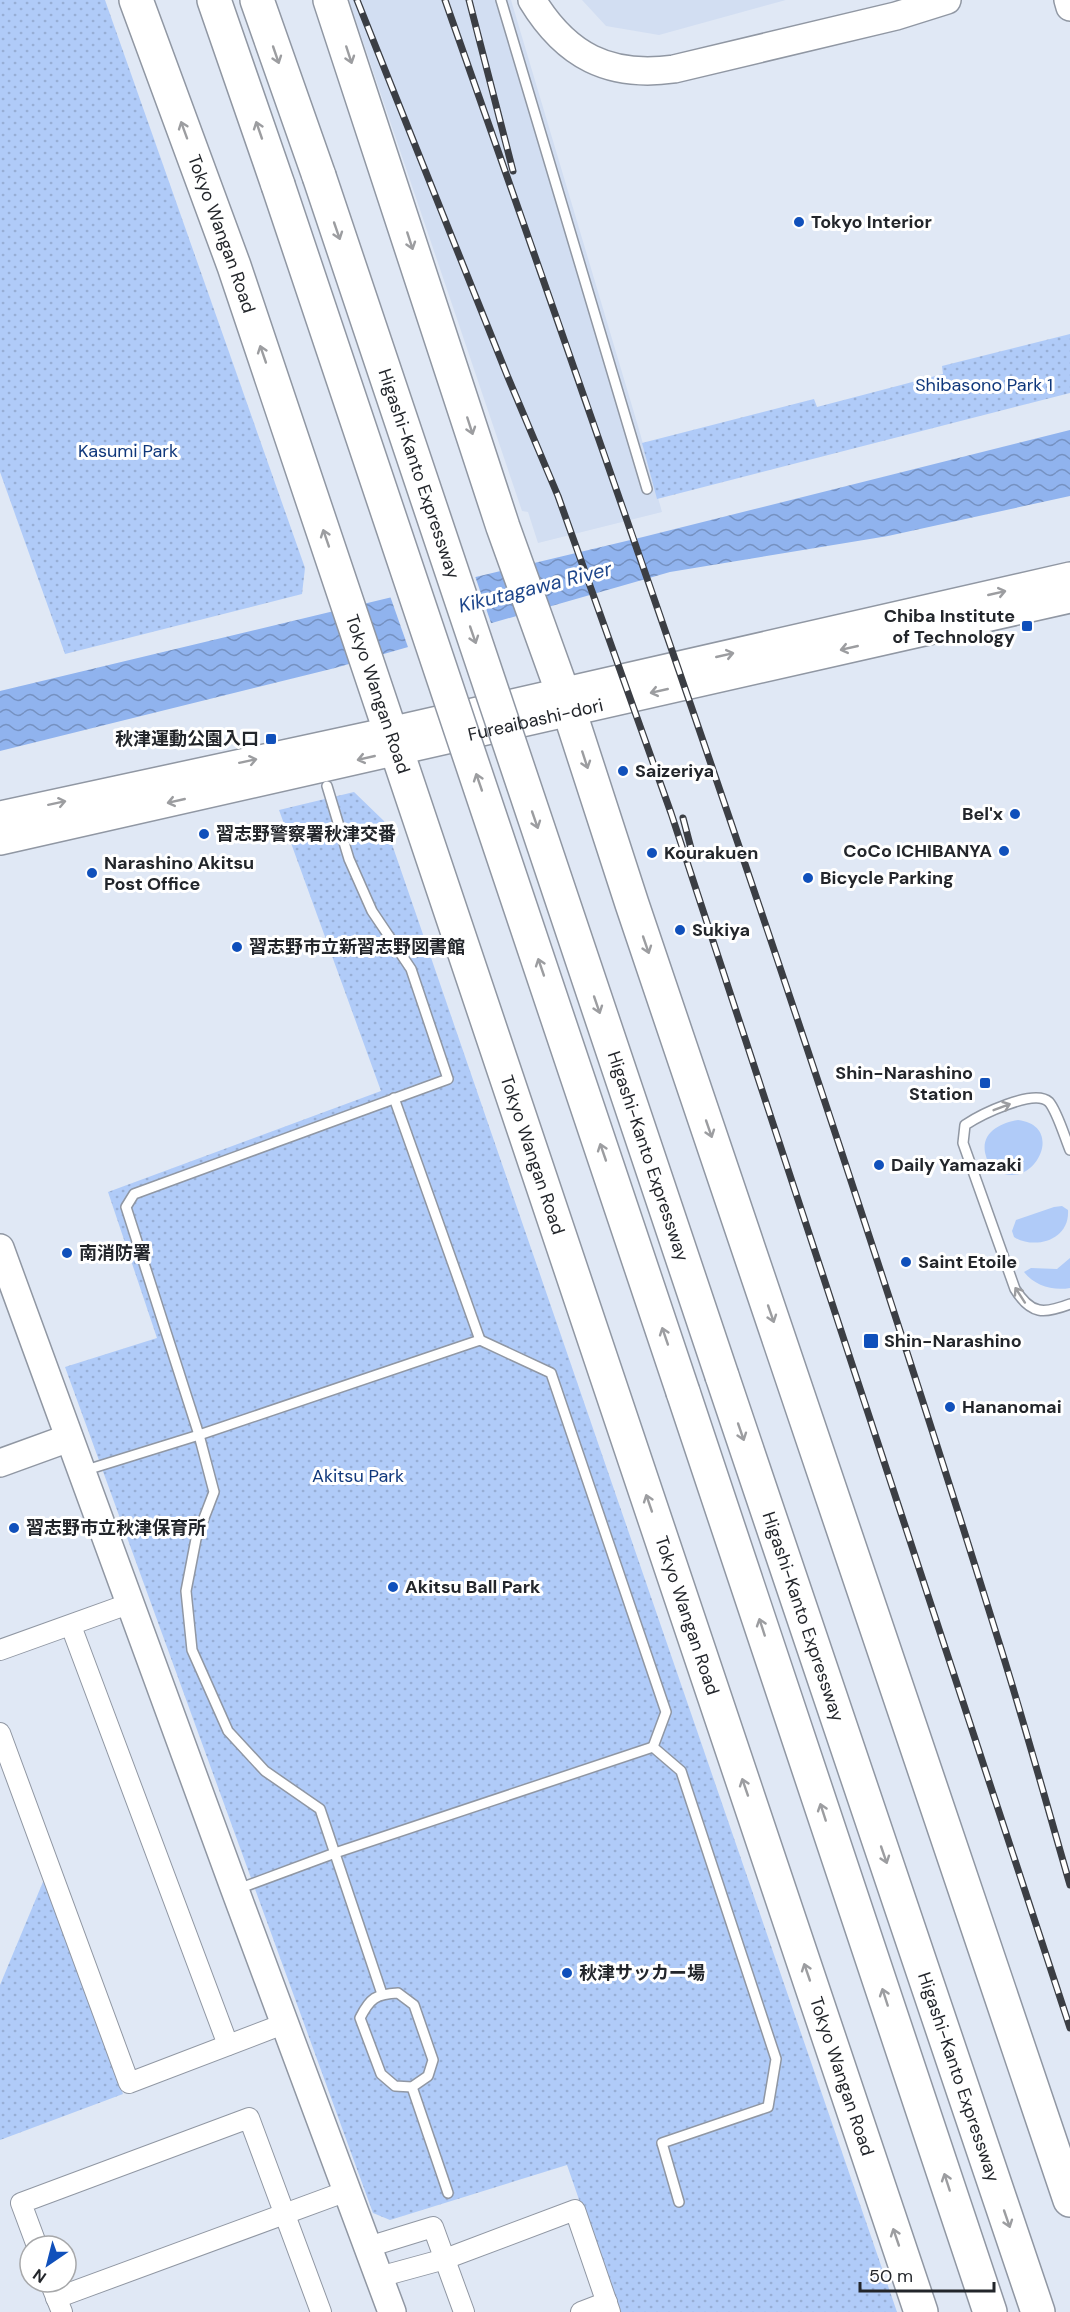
<svg xmlns="http://www.w3.org/2000/svg" width="1070" height="2312" font-family="'DM Sans','Noto Sans JP',sans-serif">
<style>
.built{fill:#d2def2}
.grass{fill:#b0cbf8}
.park{fill:url(#park-dots)}
.water{fill:url(#water-waves)}
.pier{fill:#e0e8f5}
.lines{fill:none;stroke-linecap:round;stroke-linejoin:round}
.lane-casing{stroke:#9097a3;stroke-width:12}
.street-casing{stroke:#9097a3;stroke-width:22}
.secondary-casing{stroke:#9097a3;stroke-width:30}
.highway-casing{stroke:#9097a3;stroke-width:36}
.lane{stroke:#fff;stroke-width:9}
.street{stroke:#fff;stroke-width:20}
.secondary{stroke:#fff;stroke-width:27}
.highway{stroke:#fff;stroke-width:33}
.rail-casing{stroke:#3b3e44;stroke-width:7}
.rail{stroke:#fff;stroke-width:4.5;stroke-dasharray:14;stroke-linecap:butt}
.highway-bridge-casing{stroke:#9097a3;stroke-width:36;stroke-linecap:butt}
.highway-bridge{stroke:#fff;stroke-width:33}
.oneway{stroke:#9c9da0}
.poi-dot{fill:#1050bb;stroke:#fff;stroke-width:2}
.labels{text-anchor:middle;stroke-width:6;stroke-linejoin:round;paint-order:stroke}
.poi-label{font-size:18px;font-weight:bold;fill:#23262b;stroke:#fff;text-anchor:start}
.street-label{font-size:18px;fill:#23262b;stroke:#fff}
.park-label{font-size:18px;fill:#0f377b;stroke:#fff}
.water-label{font-size:20px;font-style:italic;fill:#1e468b;stroke:#fff}
</style>
<defs>
<pattern id="park-dots" width="8" height="8" patternUnits="userSpaceOnUse" patternTransform="scale(1.5)"><rect width="8" height="8" fill="#b0cbf8"/><path d="M2 2h.1M6 6h.1" fill="none" stroke="#97aed5" stroke-width="1.8" stroke-linecap="round"/></pattern>
<pattern id="water-waves" width="16" height="10" patternUnits="userSpaceOnUse" patternTransform="scale(1.5)"><rect width="16" height="10" fill="#90b3ee"/><path d="M0 5q4-4 8 0t8 0" fill="none" stroke="#7591c1"/></pattern>
</defs>
<rect width="100%" height="100%" fill="#e0e8f5"/>
<g class="built">
<polygon points="349,0 511,0 638,426 662,512 538,543 528,512 522,511"/>
<polygon points="582,0 786,0 659,35 606,26"/>
</g>
<g class="grass">
<path d="M 1018,1120 C 1068,1126 1032,1194 996,1170 C 991,1167 987,1161 986,1156 C 979,1134 999,1123 1018,1120 Z"/>
<path d="M 1062,1206 L 1068,1210 C 1070,1240 1035,1250 1014,1237 L 1012,1231 L 1016,1220 L 1054,1207 Z"/>
<path d="M 1070,1258 L 1070,1288 C 1053,1291 1035,1286 1024,1272 L 1031,1268 L 1057,1269 Z"/>
</g>
<g class="park">
<polygon points="0,0 105,0 305,568 302,594 65,654 0,472"/>
<polygon points="1070,334 1070,393 657,499 642,443 814,399 817,407 943,374 942,366"/>
<polygon points="354,792 384,821 897,2312 618,2312 567,2165 390,2220 373,2213 65,1367 157,1338 108,1192 381,1091 279,810"/>
<polygon points="45,1877 123,2094 0,2140 0,1985"/>
</g>
<polygon class="water" points="1070,430 1070,496 888,536 670,572 335,668 0,751 0,691 643,537"/>
<polygon class="pier" points="474,573 492,626 409,650 389,593"/>
<g class="lines">
<g class="lane-casing">
<g id="lane">
<polyline points="501,0 647,489"/>
<polyline points="327,786 349,859 372,911 411,969 448,1079 134,1194 126,1207 199,1435 214,1492 196,1539 186,1591 192,1650 228,1731 265,1771 320,1809 382,1994"/>
<polyline points="394,1098 480,1340"/>
<path d="M 1070,1150 C 1065,1138 1057,1111 1049,1102 C 1034,1088 980,1115 965,1125 L 963,1143 L 1015,1289 C 1031,1315 1044,1314 1070,1304"/>
<polyline points="83,1471 199,1435 480,1340 551,1373 666,1712 653,1747"/>
<polyline points="653,1747 681,1771 776,2059 768,2107 662,2143 679,2202"/>
<polyline points="238,1889 335,1853 653,1747"/>
<path d="M 398,1993 L 414,2005 L 433,2060 L 428,2076 L 412,2087 L 395,2086 L 381,2074 L 360,2018 C 370,1998 376,1994 398,1993 Z"/>
<polyline points="412,2087 448,2193"/>
</g>
</g>
<g class="street-casing">
<g id="street">
<polyline points="71,1626 228,2045"/>
<polyline points="0,1650 131,1603"/>
<polyline points="0,1733 129,2083 286,2023"/>
<polyline points="37,2246 21,2203 249,2118 321,2312"/>
<polyline points="368,2247 433,2227 464,2312"/>
<polyline points="379,2277 445,2259 575,2210 610,2312"/>
<polyline points="50,2282 62,2312"/>
<polyline points="56,2298 347,2191"/>
<polyline points="581,2312 607,2302"/>
</g>
</g>
<g class="secondary-casing">
<g id="secondary">
<path d="M 532,0 C 566,56 609,78 674,69 L 896,16 L 947,0"/>
<polyline points="1068,0 1070,7"/>
<polyline points="0,815 390,731 1070,576"/>
<path id="s1" d="M 0,841 L 1070,599"/>
<polyline points="0,1248 235,1890 392,2312"/>
<polyline points="0,1463 69,1438"/>
</g>
</g>
<g class="highway-casing">
<g id="highway">
<path id="s2" d="M 136,0 L 234,266 L 921,2312"/>
<polyline points="214,0 278,185"/>
<polyline points="257,0 319,176"/>
<polyline points="330,0 503,527 570,713 632,904 1070,2200"/>
<path id="s3" d="M 722,1376 L 1038,2312"/>
<polyline points="683,1392 990,2312"/>
</g>
</g>
<use href="#lane" class="lane"/>
<use href="#street" class="street"/>
<use href="#secondary" class="secondary"/>
<use href="#highway" class="highway"/>
<g class="rail-casing">
<g id="rail">
<polyline points="357,0 507,375 558,496 671,813 1070,2028"/>
<path d="M 445,0 C 636,543 826,1086 997,1636 C 1023,1718 1046,1802 1070,1885"/>
<polyline points="469,0 513,171"/>
<polyline points="683,818 693,856"/>
</g>
</g>
<use href="#rail" class="rail"/>
<g class="highway-bridge-casing">
<g id="highway-bridge">
<path id="s4" d="M 319,176 L 722,1376"/>
<polyline points="278,185 683,1392"/>
</g>
</g>
<use href="#highway-bridge" class="highway-bridge"/>
</g>
<defs><path id="oneway-shaft" d="M-6 0H5M1.5-3L5.5 0L1.5 3" fill="none" stroke-width="1.6" stroke-linecap="round" stroke-linejoin="round" transform="scale(1.5)"/></defs>
<g class="oneway">
<use href="#oneway-shaft" transform="translate(276 55) rotate(71)"/>
<use href="#oneway-shaft" transform="translate(349 55) rotate(72)"/>
<use href="#oneway-shaft" transform="translate(184 130) rotate(-110)"/>
<use href="#oneway-shaft" transform="translate(259 130) rotate(-109)"/>
<use href="#oneway-shaft" transform="translate(337 231) rotate(71)"/>
<use href="#oneway-shaft" transform="translate(410 241) rotate(72)"/>
<use href="#oneway-shaft" transform="translate(263 354) rotate(-109)"/>
<use href="#oneway-shaft" transform="translate(470 426) rotate(72)"/>
<use href="#oneway-shaft" transform="translate(326 538) rotate(-109)"/>
<use href="#oneway-shaft" transform="translate(997 593) rotate(-13)"/>
<use href="#oneway-shaft" transform="translate(473 635) rotate(71)"/>
<use href="#oneway-shaft" transform="translate(849 648) rotate(167)"/>
<use href="#oneway-shaft" transform="translate(725 655) rotate(-13)"/>
<use href="#oneway-shaft" transform="translate(659 691) rotate(167)"/>
<use href="#oneway-shaft" transform="translate(366 758) rotate(167)"/>
<use href="#oneway-shaft" transform="translate(585 760) rotate(72)"/>
<use href="#oneway-shaft" transform="translate(248 761) rotate(-12)"/>
<use href="#oneway-shaft" transform="translate(479 782) rotate(-109)"/>
<use href="#oneway-shaft" transform="translate(176 801) rotate(167)"/>
<use href="#oneway-shaft" transform="translate(57 803) rotate(-12)"/>
<use href="#oneway-shaft" transform="translate(535 820) rotate(71)"/>
<use href="#oneway-shaft" transform="translate(646 945) rotate(71)"/>
<use href="#oneway-shaft" transform="translate(541 967) rotate(-109)"/>
<use href="#oneway-shaft" transform="translate(597 1005) rotate(71)"/>
<use href="#oneway-shaft" transform="translate(1002 1107) rotate(-21)"/>
<use href="#oneway-shaft" transform="translate(709 1129) rotate(71)"/>
<use href="#oneway-shaft" transform="translate(603 1152) rotate(-109)"/>
<use href="#oneway-shaft" transform="translate(1020 1295) rotate(-123)"/>
<use href="#oneway-shaft" transform="translate(771 1314) rotate(71)"/>
<use href="#oneway-shaft" transform="translate(665 1336) rotate(-109)"/>
<use href="#oneway-shaft" transform="translate(741 1432) rotate(71)"/>
<use href="#oneway-shaft" transform="translate(649 1503) rotate(-109)"/>
<use href="#oneway-shaft" transform="translate(762 1627) rotate(-108)"/>
<use href="#oneway-shaft" transform="translate(745 1787) rotate(-109)"/>
<use href="#oneway-shaft" transform="translate(823 1812) rotate(-108)"/>
<use href="#oneway-shaft" transform="translate(884 1855) rotate(71)"/>
<use href="#oneway-shaft" transform="translate(807 1972) rotate(-109)"/>
<use href="#oneway-shaft" transform="translate(885 1997) rotate(-108)"/>
<use href="#oneway-shaft" transform="translate(947 2182) rotate(-108)"/>
<use href="#oneway-shaft" transform="translate(1007 2219) rotate(71)"/>
<use href="#oneway-shaft" transform="translate(896 2237) rotate(-109)"/>
</g>
<g class="poi-dot">
<circle cx="799" cy="222" r="6"/>
<rect x="1021" y="620" width="12" height="12" rx="3"/>
<rect x="265" y="733" width="12" height="12" rx="3"/>
<circle cx="623" cy="771" r="6"/>
<circle cx="1015" cy="814" r="6"/>
<circle cx="204" cy="834" r="6"/>
<circle cx="1004" cy="851" r="6"/>
<circle cx="652" cy="853" r="6"/>
<circle cx="92" cy="873" r="6"/>
<circle cx="808" cy="878" r="6"/>
<circle cx="680" cy="930" r="6"/>
<circle cx="237" cy="947" r="6"/>
<rect x="979" y="1077" width="12" height="12" rx="3"/>
<circle cx="879" cy="1165" r="6"/>
<circle cx="67" cy="1253" r="6"/>
<circle cx="906" cy="1262" r="6"/>
<rect x="863" y="1333" width="16" height="16" rx="3"/>
<circle cx="950" cy="1407" r="6"/>
<circle cx="14" cy="1528" r="6"/>
<circle cx="393" cy="1587" r="6"/>
<circle cx="567" cy="1973" r="6"/>
</g>
<g class="labels">
<g class="poi-label">
<text x="811" y="228">Tokyo Interior</text>
<text x="1015" y="622" text-anchor="end">Chiba Institute<tspan x="1015" dy="21">of Technology</tspan></text>
<text x="259" y="745" text-anchor="end">秋津運動公園入口</text>
<text x="635" y="777">Saizeriya</text>
<text x="1003" y="820" text-anchor="end">Bel'x</text>
<text x="216" y="840">習志野警察署秋津交番</text>
<text x="992" y="857" text-anchor="end">CoCo ICHIBANYA</text>
<text x="664" y="859">Kourakuen</text>
<text x="104" y="869">Narashino Akitsu<tspan x="104" dy="21">Post Office</tspan></text>
<text x="820" y="884">Bicycle Parking</text>
<text x="692" y="936">Sukiya</text>
<text x="249" y="953">習志野市立新習志野図書館</text>
<text x="973" y="1079" text-anchor="end">Shin-Narashino<tspan x="973" dy="21">Station</tspan></text>
<text x="891" y="1171">Daily Yamazaki</text>
<text x="79" y="1259">南消防署</text>
<text x="918" y="1268">Saint Etoile</text>
<text x="884" y="1347">Shin-Narashino</text>
<text x="962" y="1413">Hananomai</text>
<text x="26" y="1534">習志野市立秋津保育所</text>
<text x="405" y="1593">Akitsu Ball Park</text>
<text x="579" y="1979">秋津サッカー場</text>
</g>
<g class="street-label">
<text dy="6" stroke="none"><textPath href="#s2" startOffset="249">Tokyo Wangan Road</textPath></text>
<text dy="6" stroke="none"><textPath href="#s4" startOffset="314">Higashi-Kanto Expressway</textPath></text>
<text dy="6" stroke="none"><textPath href="#s2" startOffset="735">Tokyo Wangan Road</textPath></text>
<text dy="6" stroke="none"><textPath href="#s1" startOffset="549">Fureaibashi-dori</textPath></text>
<text dy="6" stroke="none"><textPath href="#s2" startOffset="1221">Tokyo Wangan Road</textPath></text>
<text dy="6" stroke="none"><textPath href="#s4" startOffset="1034">Higashi-Kanto Expressway</textPath></text>
<text dy="6" stroke="none"><textPath href="#s2" startOffset="1707">Tokyo Wangan Road</textPath></text>
<text dy="6" stroke="none"><textPath href="#s3" startOffset="254">Higashi-Kanto Expressway</textPath></text>
<text dy="6" stroke="none"><textPath href="#s2" startOffset="2193">Tokyo Wangan Road</textPath></text>
<text dy="6" stroke="none"><textPath href="#s3" startOffset="740">Higashi-Kanto Expressway</textPath></text>
</g>
<g class="park-label">
<text x="984" y="391">Shibasono Park 1</text>
<text x="128" y="457">Kasumi Park</text>
<text x="358" y="1482">Akitsu Park</text>
</g>
<g class="water-label">
<text transform="translate(535 587) rotate(-14)" y="7">Kikutagawa River</text>
</g>
</g>
<g transform="translate(48 2264) rotate(215)"><circle r="28" fill="#ffffff" stroke="#a7a8aa" stroke-width="1.5"/>
<path d="M0-4.5L10 22L0 15L-10 22Z" fill="#1050bb"/>
<text y="-9" font-size="16" font-weight="bold" text-anchor="middle" fill="#23262b">N</text>
</g>
<path d="M860 2282v9h134v-9" fill="none" stroke="#23262b" stroke-width="3"/>
<text x="869" y="2282" font-size="18" fill="#23262b" stroke="#ffffff" stroke-width="4.5" paint-order="stroke">50 m</text>
</svg>
